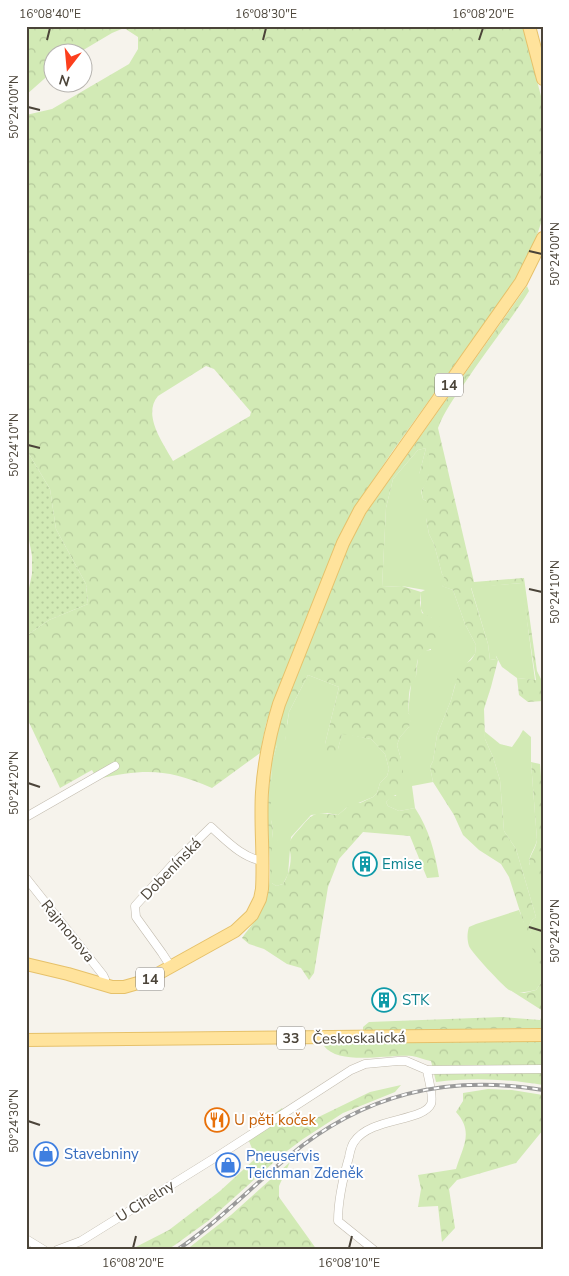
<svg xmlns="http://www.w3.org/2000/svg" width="569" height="1276" font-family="'Nunito Sans',sans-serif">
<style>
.grass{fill:#d2eab5}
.forest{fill:url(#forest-crowns);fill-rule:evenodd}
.garden{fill:url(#garden-dots)}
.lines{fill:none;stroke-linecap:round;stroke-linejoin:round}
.minor-casing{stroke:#c2bbae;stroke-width:9}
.primary-casing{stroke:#e6c16a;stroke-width:14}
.minor{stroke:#fff;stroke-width:8}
.primary{stroke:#ffe39c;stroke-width:12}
.rail-casing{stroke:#9a9a9a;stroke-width:4}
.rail{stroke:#fff;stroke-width:2;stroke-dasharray:5.5;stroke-linecap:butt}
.ticks{fill:none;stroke:#4b4439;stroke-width:2}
.labels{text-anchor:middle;stroke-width:4;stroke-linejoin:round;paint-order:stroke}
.shield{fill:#fff;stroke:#817c74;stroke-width:1}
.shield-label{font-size:14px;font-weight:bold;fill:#4b4439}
.culture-label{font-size:15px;fill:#0d838f;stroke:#fff;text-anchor:start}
.street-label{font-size:15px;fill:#4b4439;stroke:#fff}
.food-label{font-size:15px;fill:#c56008;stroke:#fff;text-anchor:start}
.shop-label{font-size:15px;fill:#366cbe;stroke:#fff;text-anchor:start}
.neatline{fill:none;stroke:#4b4439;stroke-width:2}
.ticks-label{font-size:12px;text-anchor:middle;fill:#4b4439}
</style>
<defs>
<pattern id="forest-crowns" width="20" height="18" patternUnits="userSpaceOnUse" patternTransform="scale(1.25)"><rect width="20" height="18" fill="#d2eab5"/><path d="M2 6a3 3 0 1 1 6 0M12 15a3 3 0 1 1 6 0" fill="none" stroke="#b6ca9c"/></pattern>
<pattern id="garden-dots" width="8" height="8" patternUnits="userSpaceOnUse" patternTransform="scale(1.25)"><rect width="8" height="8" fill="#d2eab5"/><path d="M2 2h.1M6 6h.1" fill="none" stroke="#b6ca9c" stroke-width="1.8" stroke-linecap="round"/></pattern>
</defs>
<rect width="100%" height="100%" fill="#f6f3ec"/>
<g class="grass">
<path d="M 426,448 L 419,475 L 429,448 C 430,457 431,472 427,481 C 424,490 419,487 423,499 L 426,501 L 426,518 L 429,534 L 434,544 L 442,574 L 448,583 L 442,586 L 453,590 L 465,624 L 476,645 L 475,654 L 468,662 L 455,685 L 451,700 L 437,735 L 433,761 L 430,767 L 433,782 L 412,786 L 415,808 L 399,811 L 388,806 L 386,802 L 391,796 L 396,796 L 401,759 L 397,745 L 400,737 L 409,727 L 411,717 L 408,713 L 411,684 L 416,676 L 418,657 L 423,651 L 431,650 L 432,618 L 424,615 L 421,609 L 421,592 L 425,590 L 402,586 L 382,587 L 386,508 L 393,479 L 418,450 Z"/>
<polygon points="522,583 535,680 517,678 502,667 496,656 496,659 490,660 488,644 471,587"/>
<polygon points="308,675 339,687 325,744 338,749 342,733 371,739 385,754 389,769 387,776 380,783 377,793 373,797 346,808 338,815 327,813 311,815 291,837 288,874 283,884 276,886 272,883 272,838 273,829 271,820 271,782 272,762 277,745 285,740 289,712"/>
<path d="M 523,730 L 531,737 L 531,762 L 537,840 C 535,849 529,854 529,864 L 543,877 L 543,954 C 536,943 521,926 536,917 L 516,849 L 504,831 L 500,780 L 493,757 L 485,739 L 484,731 L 500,744 L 512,747 L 519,737 Z"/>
<path d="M 519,910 L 543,970 L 541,983 L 536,990 C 527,992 519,994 509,990 C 504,987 471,952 469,946 C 467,940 467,933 469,927 L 476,924 Z"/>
</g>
<g class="forest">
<path d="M 26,26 L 523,26 L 543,104 L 543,217 L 535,241 L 516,279 L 392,452 L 355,507 L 344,527 L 273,702 L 266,724 L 260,753 L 212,788 C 166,768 145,769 97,779 L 92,770 L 60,788 L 26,716 L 26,636 L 49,620 L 88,604 L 86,584 L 56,529 L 50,489 L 26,449 L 26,115 L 52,109 L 129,64 L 138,49 L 138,37 L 124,28 L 112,33 L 80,52 L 52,52 L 52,72 L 26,95 ZM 206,366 L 214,369 L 251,412 L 250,416 L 173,461 C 163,443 142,415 158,396 Z"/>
<path d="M 527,286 L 529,291 C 509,323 485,352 464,384 C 454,398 444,412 438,428 L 474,582 L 524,578 L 537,671 L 543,683 L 543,701 L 528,702 L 519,695 L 517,678 L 536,680 L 521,583 L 471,588 L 488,644 L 490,660 L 496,659 L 495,655 L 498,660 L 491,687 L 484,709 L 485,739 L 493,757 L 500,780 L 504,831 L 516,849 L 536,917 C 520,927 538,941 542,953 C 544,958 543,965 543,970 L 531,946 L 509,877 L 501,864 L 479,850 L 463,835 L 454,815 L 433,782 L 430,767 L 433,761 L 437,735 L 451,700 L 460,668 L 471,660 L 475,654 L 476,645 L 465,624 L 453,590 L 441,586 L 447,583 L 442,574 L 434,544 L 429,534 L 426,518 L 426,501 L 423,499 C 420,488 424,488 427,480 C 430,474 429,457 429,450 L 421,476 L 419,475 L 426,448 L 418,450 L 393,479 L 386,508 L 382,587 L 402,586 L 421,592 L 420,603 L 422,613 L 437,620 C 451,656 424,643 418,659 C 416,664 417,670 416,675 C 416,680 413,681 411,685 C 408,693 409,705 408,713 L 412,717 L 409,727 L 400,737 L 397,745 L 403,766 L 403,786 L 401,793 L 391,797 L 386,802 L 388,806 L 399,811 L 415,808 C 429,829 435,852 439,877 L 427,878 L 410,836 L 363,832 L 339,859 L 328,887 L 314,973 L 309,980 L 301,968 L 287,964 L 264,949 L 249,944 L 242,938 C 250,927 260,916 265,903 C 274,879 268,849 268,823 C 267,784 273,744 285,706 L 349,545 L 366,513 ZM 308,675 L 339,687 L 325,744 L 326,753 L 332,757 L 338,749 L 342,734 L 371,739 L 385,754 L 389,769 L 387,776 L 380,783 L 377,793 L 373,797 L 360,803 L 352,803 L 338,815 C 318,814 316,809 302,826 C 296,833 291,837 288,846 C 294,856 289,875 283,884 L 276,886 L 272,883 L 272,838 L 273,829 L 271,820 L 271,782 L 272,762 L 277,745 L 284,744 L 286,736 L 291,732 L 287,724 L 289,712 Z"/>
<path d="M 531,762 L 540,764 L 543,802 L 543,877 C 518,862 534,858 537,840 Z"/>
<polygon points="543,976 543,1011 510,990 524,993 536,990 541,983"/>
<polygon points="543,1014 543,1028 363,1031 363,1027 369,1022 502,1017 540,1020"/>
<path d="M 325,1042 L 543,1042 L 543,1085 C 507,1079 472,1077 436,1082 L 431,1061 C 425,1060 418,1057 412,1056 C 389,1054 339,1066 324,1046 Z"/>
<polygon points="401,1085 395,1092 343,1113 303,1139 283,1154 208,1221 175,1245 167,1250 130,1250 169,1230 220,1191 256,1158 246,1134 282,1108 298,1127 370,1092"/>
<path d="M 488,1089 L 512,1090 L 543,1095 L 543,1130 L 516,1163 L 457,1180 L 449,1189 L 455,1228 L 442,1242 L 438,1206 L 418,1207 L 421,1189 L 418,1175 L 456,1169 C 463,1146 474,1132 456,1112 L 463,1101 L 463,1093 Z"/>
<polygon points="290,1162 279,1186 279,1197 317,1250 186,1250 231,1215"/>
</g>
<polygon class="garden" points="26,449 50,489 56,529 86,584 88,604 49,620 26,636 26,602 32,574 32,556 26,523"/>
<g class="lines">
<g class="minor-casing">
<g id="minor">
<polyline points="26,817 115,766"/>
<polyline points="26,878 103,975 105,979 105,986"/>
<path d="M 171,967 L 162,953 L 136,917 L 135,906 L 174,863 L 211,827 C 226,840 242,858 263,861"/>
<polyline points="26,1239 44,1250"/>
<polyline points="57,1250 81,1241 221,1154 351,1070 365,1064 398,1061 406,1061 427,1070 543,1069"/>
<path d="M 374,1250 L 338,1221 C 338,1199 343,1178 349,1157 C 350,1152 351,1146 354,1142 C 370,1117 423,1122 431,1104 C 434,1097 428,1078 427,1070"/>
</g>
</g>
<g class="primary-casing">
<g id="primary">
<polyline points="529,26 543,79"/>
<path d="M 26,964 L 68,974 L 112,987 L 124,987 L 145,981 L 235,931 L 252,915 L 260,899 L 262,889 C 264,856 260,824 262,792 C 264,762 270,733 279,704 L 343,543 L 360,510 L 521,282 L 543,238"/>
<polyline points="26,1040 543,1035"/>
</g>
</g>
<use href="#minor" class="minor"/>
<use href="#primary" class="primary"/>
<g class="rail-casing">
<path id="rail" d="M 177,1250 C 217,1223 250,1188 288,1157 C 363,1094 447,1074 543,1090"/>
</g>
<use href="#rail" class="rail"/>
</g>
<path class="ticks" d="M 47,40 L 50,28M 263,40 L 266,28M 479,40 L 483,28M 28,107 L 40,110M 529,251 L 542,254M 28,445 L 40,448M 529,589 L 542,592M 28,783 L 40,787M 529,927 L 542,931M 28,1121 L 40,1125M 133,1248 L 136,1236M 349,1248 L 352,1236"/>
<defs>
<g id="building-ring" transform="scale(1.25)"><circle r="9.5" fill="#fff" stroke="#0f9aa8" stroke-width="1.5"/><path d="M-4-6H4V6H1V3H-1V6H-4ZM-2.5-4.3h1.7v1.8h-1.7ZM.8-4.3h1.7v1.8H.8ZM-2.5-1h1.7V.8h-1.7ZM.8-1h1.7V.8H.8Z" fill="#0f9aa8"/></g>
<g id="restaurant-ring" transform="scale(1.25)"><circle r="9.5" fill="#fff" stroke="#e8710a" stroke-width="1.5"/><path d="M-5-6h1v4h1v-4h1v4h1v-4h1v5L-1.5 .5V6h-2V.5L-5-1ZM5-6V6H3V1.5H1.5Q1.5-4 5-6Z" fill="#e8710a"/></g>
<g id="shop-ring" transform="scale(1.25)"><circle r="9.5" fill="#fff" stroke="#3f7fe0" stroke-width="1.5"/><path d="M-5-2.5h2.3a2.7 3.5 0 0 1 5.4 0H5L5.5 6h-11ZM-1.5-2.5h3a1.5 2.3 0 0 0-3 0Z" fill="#3f7fe0"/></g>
</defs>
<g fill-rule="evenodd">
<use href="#building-ring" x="365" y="864"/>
<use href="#building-ring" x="384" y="1000"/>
<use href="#restaurant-ring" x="217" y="1120"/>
<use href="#shop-ring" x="46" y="1154"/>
<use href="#shop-ring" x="228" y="1165"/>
</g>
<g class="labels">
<g class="shield">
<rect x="435" y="373.5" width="28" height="23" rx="4"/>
<rect x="136" y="967.5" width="28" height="23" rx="4"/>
<rect x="277" y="1026.5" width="28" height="23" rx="4"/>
</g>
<g class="shield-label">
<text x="449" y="390">14</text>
<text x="150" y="984">14</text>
<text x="291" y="1043">33</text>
</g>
<g class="culture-label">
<text x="382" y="869">Emise</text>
<text x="402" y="1005">STK</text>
</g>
<g class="street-label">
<text transform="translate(171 869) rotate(-46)" y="5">Dobenínská</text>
<text transform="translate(68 931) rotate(51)" y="5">Rajmonova</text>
<text transform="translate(359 1038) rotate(-1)" y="5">Českoskalická</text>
<text transform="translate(145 1201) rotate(-32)" y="5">U Cihelny</text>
</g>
<g class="food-label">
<text x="234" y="1125">U pěti koček</text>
</g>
<g class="shop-label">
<text x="64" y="1159">Stavebniny</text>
<text x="246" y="1161">Pneuservis<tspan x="246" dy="17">Teichman Zdeněk</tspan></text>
</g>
</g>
<rect width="569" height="1276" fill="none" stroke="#ffffff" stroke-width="55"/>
<g transform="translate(68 68) rotate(196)"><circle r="24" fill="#ffffff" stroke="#b7b4b0"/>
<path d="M0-4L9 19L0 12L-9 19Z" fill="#fc3f1d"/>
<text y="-8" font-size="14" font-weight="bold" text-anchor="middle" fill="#4b4439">N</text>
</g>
<rect x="28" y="28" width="514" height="1220" class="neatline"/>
<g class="ticks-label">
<text x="50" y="18">16°08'40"E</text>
<text x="266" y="18">16°08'30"E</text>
<text x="483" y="18">16°08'20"E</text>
<text transform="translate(14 107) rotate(-90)" y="4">50°24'00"N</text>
<text transform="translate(555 254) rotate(-90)" y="4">50°24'00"N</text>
<text transform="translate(14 445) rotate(-90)" y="4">50°24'10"N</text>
<text transform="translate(555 592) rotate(-90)" y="4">50°24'10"N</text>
<text transform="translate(14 783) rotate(-90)" y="4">50°24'20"N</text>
<text transform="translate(555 931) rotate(-90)" y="4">50°24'20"N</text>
<text transform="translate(14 1121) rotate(-90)" y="4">50°24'30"N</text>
<text x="133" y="1267">16°08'20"E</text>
<text x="349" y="1267">16°08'10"E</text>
</g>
</svg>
